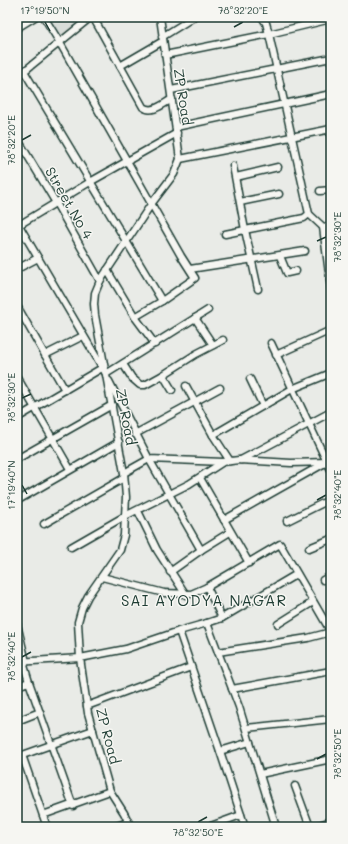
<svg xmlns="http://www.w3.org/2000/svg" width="348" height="844" font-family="Mali,sans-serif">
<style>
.built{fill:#d8dcd8}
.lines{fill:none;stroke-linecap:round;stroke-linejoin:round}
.minor-casing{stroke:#1f3d34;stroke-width:9}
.minor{stroke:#f6f6f2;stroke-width:6}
.ticks{fill:none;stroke:#1f3d34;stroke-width:1.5}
.labels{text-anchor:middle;stroke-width:3;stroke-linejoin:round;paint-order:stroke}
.street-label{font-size:14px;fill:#1f3d34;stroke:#f6f6f2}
.neighbourhood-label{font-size:15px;letter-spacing:1px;fill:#1f3d34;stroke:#f6f6f2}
.neatline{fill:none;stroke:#1f3d34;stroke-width:1.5}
.ticks-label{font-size:10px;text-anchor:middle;fill:#1f3d34}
</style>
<rect width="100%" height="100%" fill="#e9ebe7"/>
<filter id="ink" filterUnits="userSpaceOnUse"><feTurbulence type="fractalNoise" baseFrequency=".025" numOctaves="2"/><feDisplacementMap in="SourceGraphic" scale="8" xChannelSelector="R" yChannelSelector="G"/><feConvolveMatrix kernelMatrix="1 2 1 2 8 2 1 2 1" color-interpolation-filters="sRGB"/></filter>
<g filter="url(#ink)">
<polygon class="built" points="48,17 83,17 60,37"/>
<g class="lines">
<g class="minor-casing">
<g id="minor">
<polyline points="44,17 60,43 181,256 195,278 162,301 135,317 107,270"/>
<path d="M 93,17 L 143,107 C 152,114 163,104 172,99"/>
<polyline points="17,28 35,17"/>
<polyline points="162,37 194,17"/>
<polyline points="165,55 269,34 331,19"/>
<polyline points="120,66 163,41"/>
<polyline points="24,71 162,301"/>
<polyline points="17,77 91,17"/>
<polyline points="171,90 331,58"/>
<polyline points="176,127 331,94"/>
<polyline points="329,129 331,138"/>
<polyline points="17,138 56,203 100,281"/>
<polyline points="180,159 331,129"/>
<polyline points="233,166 245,230 258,289"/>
<polyline points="236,177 278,167"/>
<polyline points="320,191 331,190"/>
<polyline points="240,202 279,194"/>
<polyline points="309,214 323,227"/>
<polyline points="17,222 105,372"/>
<polyline points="19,225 90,182 177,133"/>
<polyline points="331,226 323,227 331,289"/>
<polyline points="225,234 304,218 309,214 269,34 266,23 262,17"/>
<polyline points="280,256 287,273 296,271"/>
<polyline points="17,269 38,258"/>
<polyline points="190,269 305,251"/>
<polyline points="17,306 65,390"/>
<polyline points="135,317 155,344"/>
<polyline points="195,318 213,345"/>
<polyline points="271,343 327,462"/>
<polyline points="45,355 83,336"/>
<polyline points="276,355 331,330"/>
<polyline points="123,364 132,378 140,385 145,385 163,375"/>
<polyline points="106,374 208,310"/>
<polyline points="17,377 70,469"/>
<polyline points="250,379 263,406"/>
<polyline points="109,381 149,459 223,462 239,460 291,463 327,462 331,470"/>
<polyline points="186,386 213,435 230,461"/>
<polyline points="172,390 163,375 196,354 223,340"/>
<polyline points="17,418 102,368"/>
<polyline points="135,434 220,388"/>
<polyline points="213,435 292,389 331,373"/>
<polyline points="17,459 112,405"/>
<polyline points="241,460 331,412"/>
<polyline points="124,473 149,459 201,550 170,572"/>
<polyline points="200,478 249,563"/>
<polyline points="20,499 119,442"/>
<polyline points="138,511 157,550 186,595"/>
<polyline points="224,520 325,463"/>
<polyline points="287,521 331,499"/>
<polyline points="44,524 124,478"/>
<polyline points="71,547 125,516 189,484 223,462"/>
<polyline points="309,548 331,539"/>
<polyline points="201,550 230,532"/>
<polyline points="102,577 164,593 191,594 207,587 280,544 331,632 308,638 218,652"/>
<polyline points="323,580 331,576"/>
<polyline points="207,587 222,618"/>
<polyline points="207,623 222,618 297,574"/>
<polyline points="17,624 26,662"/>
<polyline points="278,624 313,602"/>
<polyline points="179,631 220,751 245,827"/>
<polyline points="18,653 20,662"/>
<polyline points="17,662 80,658 126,649 179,631 207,623 239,707 276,827"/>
<polyline points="23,662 29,682 73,806"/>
<polyline points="17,686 29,682"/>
<polyline points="232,689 331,671"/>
<polyline points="87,706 191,667"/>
<polyline points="17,721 40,712"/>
<polyline points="246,728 331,719"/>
<polyline points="220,751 250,742"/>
<polyline points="22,755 47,827"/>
<polyline points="17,757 93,730"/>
<polyline points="260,774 331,759"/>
<polyline points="295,786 310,827"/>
<polyline points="43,815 110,791"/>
<polyline points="114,827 128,822"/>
<polyline points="131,827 124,813 110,791 88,713 80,658 78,622 82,608 88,596 120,550 124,535 126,497 124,473 95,315 94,304 95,293 100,281 152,203 174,174 180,159 160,17"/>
<polyline points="208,827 241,815"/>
<polyline points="313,827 331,821"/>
</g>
</g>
<use href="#minor" class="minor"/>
</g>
</g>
<path class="ticks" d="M 45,22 L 50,31M 234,27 L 243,22M 22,140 L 31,135M 317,241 L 326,237M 22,398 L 31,394M 22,485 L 27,494M 317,500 L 326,495M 22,657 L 31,652M 317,759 L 326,754M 198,822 L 207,817"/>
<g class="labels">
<g class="street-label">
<text transform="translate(183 97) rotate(81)" y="5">ZP Road</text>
<text transform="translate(69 203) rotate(60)" y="5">Street No 4</text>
<text transform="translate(126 417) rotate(79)" y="5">ZP Road</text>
<text transform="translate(108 736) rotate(75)" y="5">ZP Road</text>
</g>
<g class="neighbourhood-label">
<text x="204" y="606">SAI AYODYA NAGAR</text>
</g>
</g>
<rect width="348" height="844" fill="none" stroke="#f6f6f2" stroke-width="44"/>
<rect x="22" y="22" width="304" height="800" class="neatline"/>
<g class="ticks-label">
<text x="45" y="14">17°19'50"N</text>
<text x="243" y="14">78°32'20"E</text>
<text transform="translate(11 140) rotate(-90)" y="4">78°32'20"E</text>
<text transform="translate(337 237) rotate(-90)" y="4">78°32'30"E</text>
<text transform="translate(11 398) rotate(-90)" y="4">78°32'30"E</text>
<text transform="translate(11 485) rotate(-90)" y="4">17°19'40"N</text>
<text transform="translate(337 495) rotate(-90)" y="4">78°32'40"E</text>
<text transform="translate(11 657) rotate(-90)" y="4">78°32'40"E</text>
<text transform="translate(337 754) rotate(-90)" y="4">78°32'50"E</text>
<text x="198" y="836">78°32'50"E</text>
</g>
</svg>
